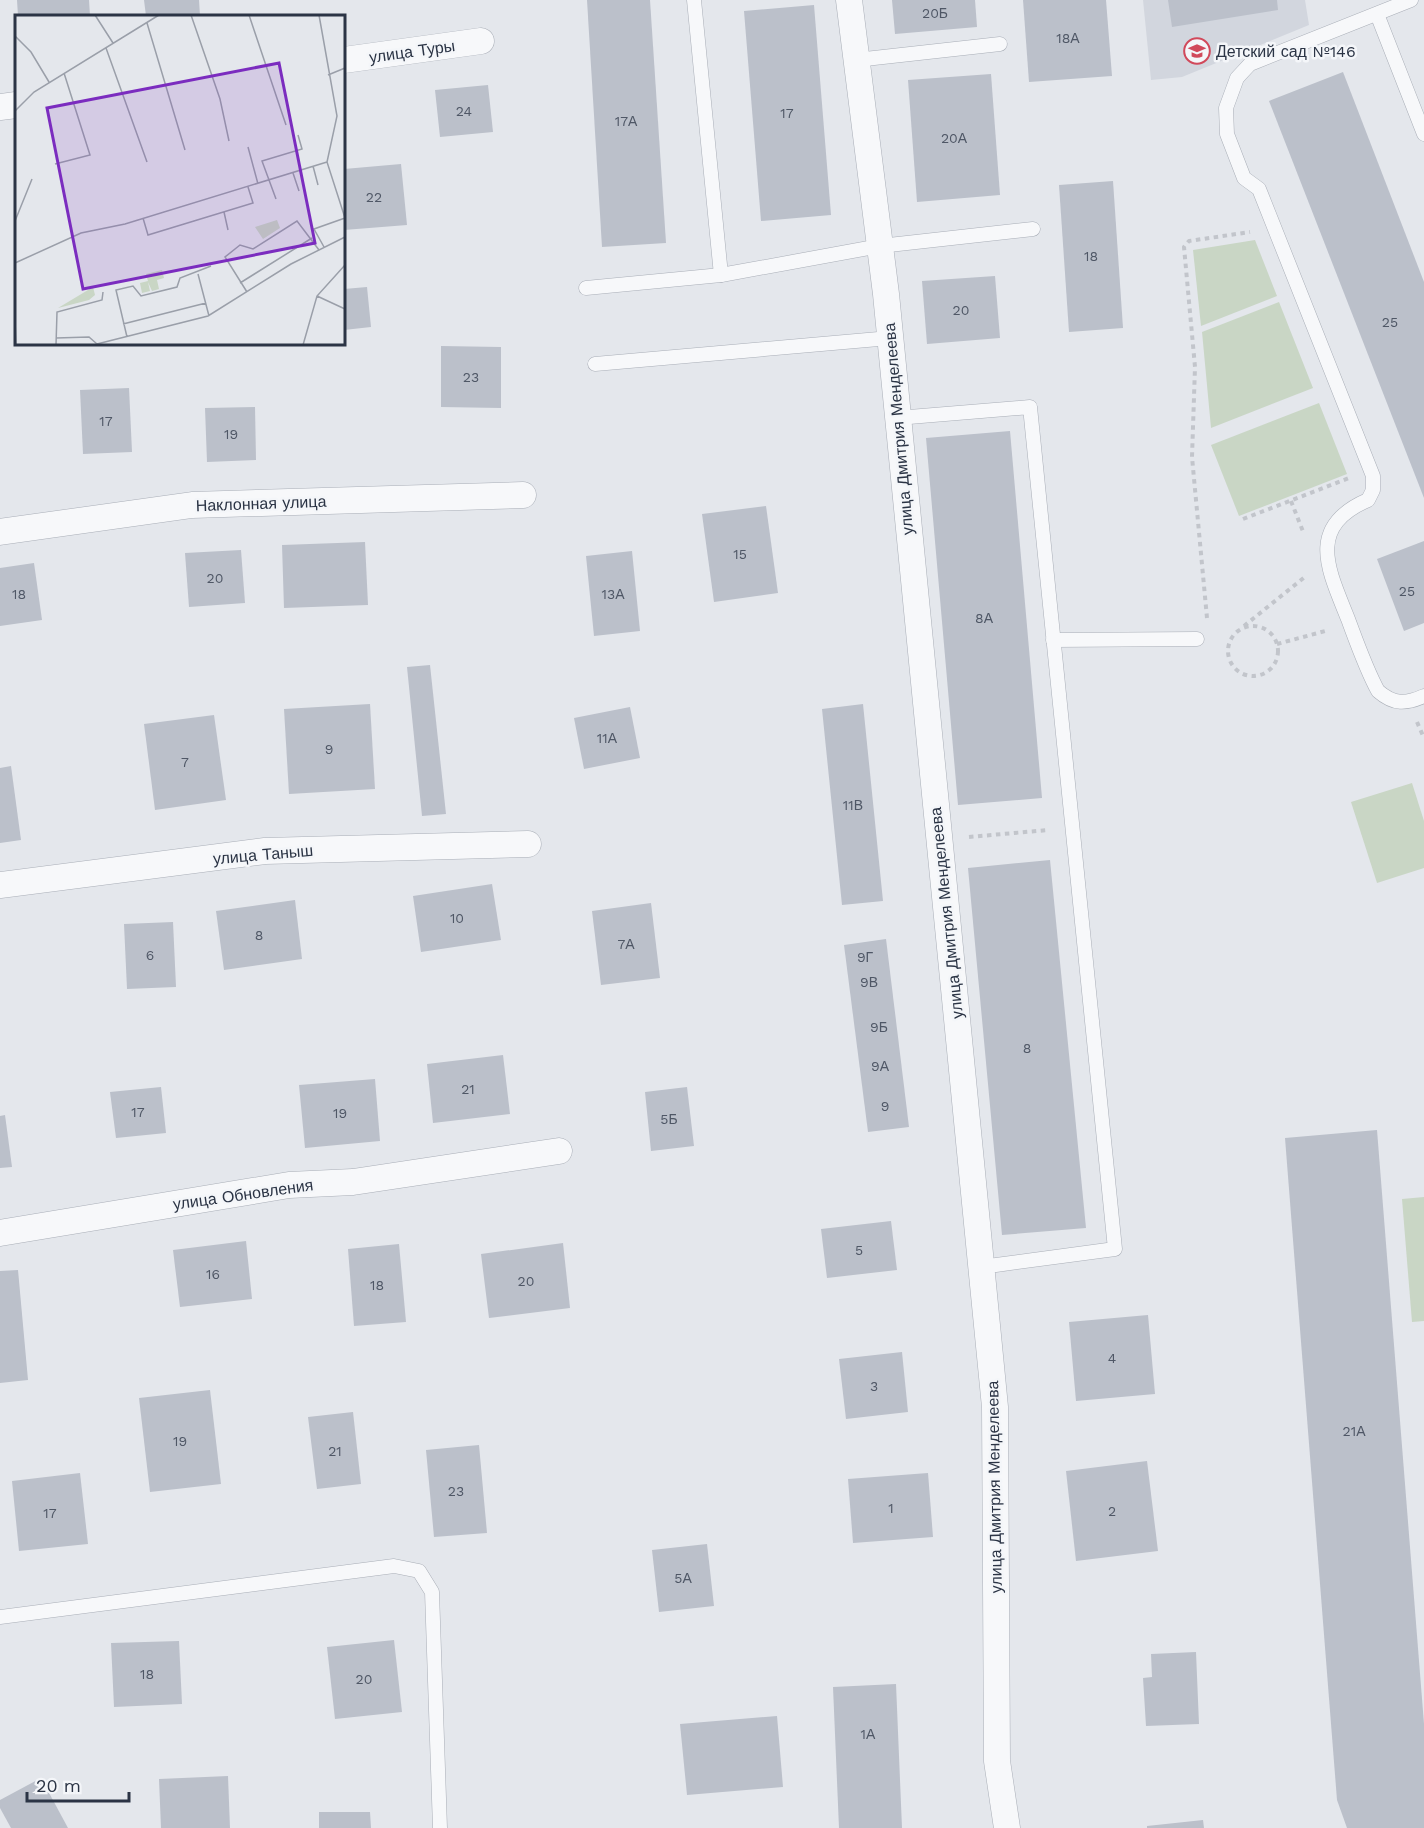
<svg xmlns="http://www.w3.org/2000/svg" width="1424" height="1828" font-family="'Work Sans',sans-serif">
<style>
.built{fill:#d2d6de}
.park{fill:#c9d6c5}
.building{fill:#bbc0ca}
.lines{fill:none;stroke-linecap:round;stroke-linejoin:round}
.lane-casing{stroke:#a9aeb7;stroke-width:15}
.street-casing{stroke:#a9aeb7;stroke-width:27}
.path{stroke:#c2c5cb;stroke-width:4;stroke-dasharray:4.5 4.5;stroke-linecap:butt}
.lane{stroke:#f7f8fa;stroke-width:14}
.street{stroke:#f7f8fa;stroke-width:26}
.labels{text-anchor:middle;stroke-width:5;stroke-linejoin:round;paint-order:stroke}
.number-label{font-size:14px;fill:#4f5766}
.street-label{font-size:16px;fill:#2b3445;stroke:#f4f6f9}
.poi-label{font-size:16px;fill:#2b3445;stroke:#f4f6f9;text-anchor:start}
.inset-road{fill:none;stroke:#9a9fa9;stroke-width:1.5}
.view{fill:#7b2cbf;fill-opacity:0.15;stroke:#7b2cbf;stroke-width:3}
.inset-edge{fill:none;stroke:#2b3445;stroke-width:3}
</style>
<rect width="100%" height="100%" fill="#e4e7ec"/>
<polygon class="built" points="1143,0 1305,0 1309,25 1182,77 1151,80"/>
<g class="park">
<polygon points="1255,240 1277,296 1201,326 1193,250"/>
<polygon points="1279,302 1313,388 1211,428 1202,332"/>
<polygon points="1319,403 1347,474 1239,516 1211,445"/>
<polygon points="1412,783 1424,821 1424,868 1377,883 1351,802"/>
<polygon points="1424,1197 1424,1321 1412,1322 1402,1199"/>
</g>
<g class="building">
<polygon points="17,0 89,0 90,16 18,16"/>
<polygon points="144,0 199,0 200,16 146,16"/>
<polygon points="587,0 650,0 666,243 602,247"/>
<polygon points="892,0 975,0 977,27 895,34"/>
<polygon points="1023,0 1106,0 1112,76 1029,82"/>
<polygon points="1168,0 1277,0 1278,10 1172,27"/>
<polygon points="814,5 831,215 761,221 744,11"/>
<polygon points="1343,72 1424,282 1424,498 1269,101"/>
<polygon points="991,74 1000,195 917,202 908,80"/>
<polygon points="488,85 493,132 440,137 435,90"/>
<polygon points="401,164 407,225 344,230 344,169"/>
<polygon points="1113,181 1123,328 1069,332 1059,185"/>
<polygon points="995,276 1000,338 927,344 922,281"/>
<polygon points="367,287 371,327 344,330 344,289"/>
<polygon points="441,346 501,347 501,408 441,407"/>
<polygon points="129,388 132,452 83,454 80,390"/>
<polygon points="255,407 256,460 207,462 205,408"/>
<polygon points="1010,431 1042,798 958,805 926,438"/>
<polygon points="766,506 778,593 714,602 702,514"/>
<polygon points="1424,541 1424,623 1404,631 1377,559"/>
<polygon points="365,542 368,605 284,608 282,545"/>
<polygon points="241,550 245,603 189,607 185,553"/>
<polygon points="632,551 640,631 594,636 586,556"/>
<polygon points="34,563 42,620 0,626 0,568"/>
<polygon points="430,665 446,814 422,816 407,667"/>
<polygon points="370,704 375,789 289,794 284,709"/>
<polygon points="863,704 883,901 842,905 822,709"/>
<polygon points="630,707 640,758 584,769 574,718"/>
<polygon points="214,715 226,800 155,810 144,724"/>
<polygon points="11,766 21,840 0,843 0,768"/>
<polygon points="1050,860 1086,1228 1002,1235 968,868"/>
<polygon points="492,884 501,940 421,952 413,896"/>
<polygon points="295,900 302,959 224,970 216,911"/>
<polygon points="651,903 660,978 601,985 592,911"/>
<polygon points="173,922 176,987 127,989 124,924"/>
<polygon points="886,939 909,1127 868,1132 844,945"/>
<polygon points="503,1055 510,1114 433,1123 427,1064"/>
<polygon points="375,1079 380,1141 305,1148 299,1085"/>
<polygon points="161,1087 166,1133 116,1138 110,1092"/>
<polygon points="687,1087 694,1146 651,1151 645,1092"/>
<polygon points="5,1115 12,1167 0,1168 0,1116"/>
<polygon points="1377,1130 1424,1724 1424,1828 1347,1828 1337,1800 1285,1138"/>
<polygon points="891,1221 897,1270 827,1278 821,1229"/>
<polygon points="246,1241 252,1299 180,1307 173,1250"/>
<polygon points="563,1243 570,1308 489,1318 481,1254"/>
<polygon points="399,1244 406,1322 354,1326 348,1249"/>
<polygon points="18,1270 28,1380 0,1383 0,1271"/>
<polygon points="1148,1315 1155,1394 1076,1401 1069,1322"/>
<polygon points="902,1352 908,1412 846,1419 839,1359"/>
<polygon points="210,1390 221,1484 150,1492 139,1398"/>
<polygon points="353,1412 361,1484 317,1489 308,1417"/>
<polygon points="479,1445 487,1533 434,1537 426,1450"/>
<polygon points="1147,1461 1158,1551 1076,1561 1066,1471"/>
<polygon points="80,1473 88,1544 19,1551 12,1481"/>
<polygon points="928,1473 933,1537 853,1543 848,1479"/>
<polygon points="707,1544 714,1606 659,1612 652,1550"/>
<polygon points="394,1640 402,1712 335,1719 327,1647"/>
<polygon points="179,1641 182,1704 114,1707 111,1643"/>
<polygon points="1196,1652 1199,1724 1146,1726 1143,1678 1152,1677 1151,1654"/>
<polygon points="896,1684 902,1828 839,1828 833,1687"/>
<polygon points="777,1716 783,1787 687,1795 680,1724"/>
<polygon points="228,1776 230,1828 161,1828 159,1779"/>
<polygon points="41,1778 68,1828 11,1828 0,1808 0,1800"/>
<polygon points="319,1812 370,1812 371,1828 319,1828"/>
<polygon points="1203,1820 1204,1828 1147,1828 1147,1826"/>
</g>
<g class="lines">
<g class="lane-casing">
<g id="lane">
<polyline points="694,0 721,275 880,246 1033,229"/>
<path d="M 1411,0 L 1250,64 L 1237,78 L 1226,108 L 1227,134 L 1244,178 L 1259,189 L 1373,476 L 1373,490 L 1368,500 C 1305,527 1329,571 1348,619 C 1357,643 1366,669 1378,691 C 1394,705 1406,704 1424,696"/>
<polyline points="1377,14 1424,134"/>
<polyline points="856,60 1000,44"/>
<polyline points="586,288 721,275"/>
<polyline points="595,364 890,338"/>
<polyline points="897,418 1030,407 1115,1249 981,1267"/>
<polyline points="1053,640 1197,639"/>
<polyline points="0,1617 394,1566 419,1571 432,1592 440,1828"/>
</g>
</g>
<g class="street-casing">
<g id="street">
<polyline points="849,0 886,294 995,1407 997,1761 1007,1828"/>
<polyline points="344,60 481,41"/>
<polyline points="0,107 16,105"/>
<polyline points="0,532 192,505 523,495"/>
<polyline points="0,885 265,851 528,844"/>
<polyline points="0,1233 289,1185 353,1182 559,1151"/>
</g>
</g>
<g class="path">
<polyline points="1291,501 1304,534"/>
<polyline points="1243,519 1349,478"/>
<polyline points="1207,618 1192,457 1195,367 1184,247 1189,241 1250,232"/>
<circle cx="1253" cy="651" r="25"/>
<polyline points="1244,626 1306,576"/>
<polyline points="1277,644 1329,630"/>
<polyline points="1417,722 1424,738"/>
<polyline points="969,837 1048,830"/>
</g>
<use href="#lane" class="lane"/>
<use href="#street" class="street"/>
</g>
<defs>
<g id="school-ring" transform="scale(1.35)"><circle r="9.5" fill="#f4f6f9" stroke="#d1495b" stroke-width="1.5"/><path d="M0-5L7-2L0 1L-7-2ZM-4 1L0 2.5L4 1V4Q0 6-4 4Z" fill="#d1495b"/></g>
</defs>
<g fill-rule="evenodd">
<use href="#school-ring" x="1197" y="51"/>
</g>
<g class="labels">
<g class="number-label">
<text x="935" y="18">20Б</text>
<text x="1068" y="43">18А</text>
<text x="464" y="116">24</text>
<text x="787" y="118">17</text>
<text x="626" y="126">17А</text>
<text x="954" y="143">20А</text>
<text x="374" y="202">22</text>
<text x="1091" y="261">18</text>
<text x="961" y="315">20</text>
<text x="1390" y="327">25</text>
<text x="471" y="382">23</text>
<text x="106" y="426">17</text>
<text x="231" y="439">19</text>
<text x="740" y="559">15</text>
<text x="215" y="583">20</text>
<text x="1407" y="596">25</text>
<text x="19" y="599">18</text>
<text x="613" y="599">13А</text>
<text x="984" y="623">8А</text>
<text x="607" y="743">11А</text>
<text x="329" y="754">9</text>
<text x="185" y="767">7</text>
<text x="853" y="810">11В</text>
<text x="457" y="923">10</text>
<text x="259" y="940">8</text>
<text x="626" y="949">7А</text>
<text x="150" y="960">6</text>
<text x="865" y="962">9Г</text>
<text x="869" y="987">9В</text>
<text x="879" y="1032">9Б</text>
<text x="1027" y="1053">8</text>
<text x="880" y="1071">9А</text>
<text x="468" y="1094">21</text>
<text x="885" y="1111">9</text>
<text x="138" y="1117">17</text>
<text x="340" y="1118">19</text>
<text x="669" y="1124">5Б</text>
<text x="859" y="1255">5</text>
<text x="213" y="1279">16</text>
<text x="526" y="1286">20</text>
<text x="377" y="1290">18</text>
<text x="1112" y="1363">4</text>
<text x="874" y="1391">3</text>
<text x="1354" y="1436">21А</text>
<text x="180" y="1446">19</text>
<text x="335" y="1456">21</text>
<text x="456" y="1496">23</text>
<text x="891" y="1513">1</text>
<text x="1112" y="1516">2</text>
<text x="50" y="1518">17</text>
<text x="683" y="1583">5А</text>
<text x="147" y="1679">18</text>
<text x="364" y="1684">20</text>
<text x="868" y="1739">1А</text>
</g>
<g class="street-label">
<text transform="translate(412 51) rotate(-8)" y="6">улица Туры</text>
<text transform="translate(898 429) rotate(-95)" y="6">улица Дмитрия Менделеева</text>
<text transform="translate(261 503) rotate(-2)" y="6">Наклонная улица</text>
<text transform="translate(263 854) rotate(-5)" y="6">улица Таныш</text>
<text transform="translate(946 913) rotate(-96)" y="6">улица Дмитрия Менделеева</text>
<text transform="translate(243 1194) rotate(-8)" y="6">улица Обновления</text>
<text transform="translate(994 1487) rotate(-91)" y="6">улица Дмитрия Менделеева</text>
</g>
<g class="poi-label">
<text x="1216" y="57">Детский сад №146</text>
</g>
</g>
<g transform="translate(15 15)">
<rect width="330" height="330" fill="#e4e7ec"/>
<path d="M 262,205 L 265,213 L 248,224 L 240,212 ZM 147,255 L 149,263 L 142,265 L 144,274 L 137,276 L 133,267 L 135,276 L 127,278 L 125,268 L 133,266 L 131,259 ZM 78,272 L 80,280 L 74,285 L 43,293 Z" fill="#c9d6c5"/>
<path class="inset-road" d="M 80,0 L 98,28M 176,0 L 205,84 L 214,126M 234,0 L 271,110M 304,0 L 322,101 L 312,147 L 330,203M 132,8 L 170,135M 0,21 L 16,37 L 34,67M 91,33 L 132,147M 313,60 L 330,53M 0,96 L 19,77 L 144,0M 233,132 L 243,169M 40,149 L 75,140 L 49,58M 298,151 L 303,170M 278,158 L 284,176M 261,184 L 247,146 L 287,134 L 283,120M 209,197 L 213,215M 128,203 L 133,220 L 238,188 L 233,172M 0,206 L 17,164M 309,232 L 299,214 L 330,203M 0,248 L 66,218 L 110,209 L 312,147M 183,259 L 194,301M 225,268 L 297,223M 232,277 L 210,242 L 225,230 L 238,234 L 282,206 L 304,235M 302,281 L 330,294M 0,305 L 1,330M 108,309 L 191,288M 112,322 L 101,275 L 118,271 L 126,281 L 162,272 L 165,263 L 196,251M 41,323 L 74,322 L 82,329M 41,330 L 42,297 L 87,285 L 88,277M 78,330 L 193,301 L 276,249 L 330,222M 288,330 L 302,281 L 330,250"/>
<path class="view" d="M 264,48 L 300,228 L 68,274 L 32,93 Z"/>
<rect width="330" height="330" class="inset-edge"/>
</g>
<path d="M27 1792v9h102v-9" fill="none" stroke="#2b3445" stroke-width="3"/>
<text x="36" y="1792" font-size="18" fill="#2b3445" stroke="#f4f6f9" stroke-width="4.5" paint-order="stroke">20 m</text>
</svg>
